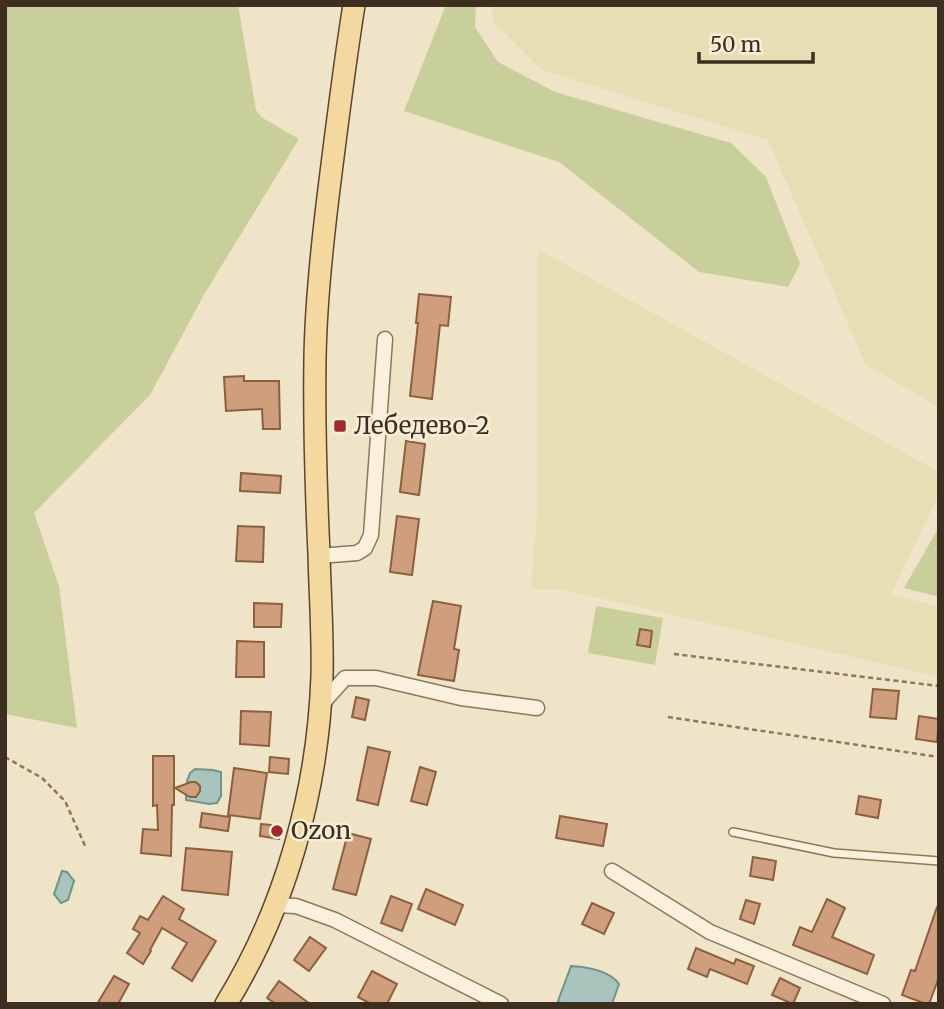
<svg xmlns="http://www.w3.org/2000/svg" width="944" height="1009" font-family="Merriweather,serif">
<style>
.farmland{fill:#e6deb5}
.green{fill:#c9cf9b}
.water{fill:#a9c4bc;stroke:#6f938a;stroke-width:2}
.building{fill:#cf9f7d;stroke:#8d5f41;stroke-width:2}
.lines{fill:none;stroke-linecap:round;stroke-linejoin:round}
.lane-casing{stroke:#8d765c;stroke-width:10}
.street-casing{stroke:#8d765c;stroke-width:17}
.primary-casing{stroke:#5b4430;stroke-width:24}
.path{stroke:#8d765c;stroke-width:2.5;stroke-dasharray:5 3.5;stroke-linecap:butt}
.lane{stroke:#faf1dc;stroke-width:7}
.street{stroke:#faf1dc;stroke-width:14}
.primary{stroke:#f3d9a0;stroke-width:21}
.poi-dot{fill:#9e2a2b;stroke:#f7eed8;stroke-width:2.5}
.labels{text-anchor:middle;stroke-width:5;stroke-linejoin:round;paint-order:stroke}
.poi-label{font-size:24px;fill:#3d2e20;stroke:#f7eed8;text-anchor:start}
</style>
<rect width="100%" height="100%" fill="#f0e4c8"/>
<g class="farmland">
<polygon points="492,5 939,5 939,407 866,365 768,140 542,70 493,22"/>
<polygon points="538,249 939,472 939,494 891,594 939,607 939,677 560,589 531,589 538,500"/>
</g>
<g class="green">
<polygon points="5,5 238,5 256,110 261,117 299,139 205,293 150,395 34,513 59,586 77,728 5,714"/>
<polygon points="446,5 476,5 475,27 498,62 555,92 731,143 766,177 800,264 788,287 699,272 559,162 404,111"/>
<polygon points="939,527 939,597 904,588"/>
<polygon points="596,606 663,618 655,665 588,653"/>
</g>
<g class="water">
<polygon points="195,769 213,770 221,772 221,796 217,803 209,804 186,800 186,794 195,797 200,791 198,784 193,782 187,783 187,781 190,773"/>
<polygon points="62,871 67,872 74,881 68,900 61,903 54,894"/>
<path d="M 571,966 C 587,967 609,970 619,984 L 612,1004 L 563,1004 L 558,1001 Z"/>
</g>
<g class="building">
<polygon points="419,294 451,297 448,326 440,325 432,399 410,396 418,323 416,323"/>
<polygon points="244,376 244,381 279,381 280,429 263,429 262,409 226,411 224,377"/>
<polygon points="406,441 425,444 419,495 400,492"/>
<polygon points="241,473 281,476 280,493 240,491"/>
<polygon points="397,516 419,519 412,575 390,572"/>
<polygon points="238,526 264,527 263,562 236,561"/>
<polygon points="433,601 461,606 454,649 459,650 454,681 418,675"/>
<polygon points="254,603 282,604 281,627 254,627"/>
<polygon points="640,629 652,631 650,647 637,645"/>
<polygon points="237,641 264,642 264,677 236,677"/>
<polygon points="873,689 899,691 896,719 870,717"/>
<polygon points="356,697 369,700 365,720 352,717"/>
<polygon points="241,711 271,712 269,746 240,744"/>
<polygon points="919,716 939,719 937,742 916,739"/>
<polygon points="368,747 390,752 378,805 357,800"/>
<polygon points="153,756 174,756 174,805 172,805 171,856 141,853 143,829 158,830 157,805 153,806"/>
<polygon points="270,757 289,759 288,774 269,772"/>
<polygon points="420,767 436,772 427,805 411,801"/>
<polygon points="234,768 267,773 260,819 228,815"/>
<polygon points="191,782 196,782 200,786 200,791 196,797 190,797 175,788"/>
<polygon points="859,796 881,800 878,818 856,814"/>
<polygon points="202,813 230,817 228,831 200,827"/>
<polygon points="560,816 607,824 603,846 556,838"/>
<polygon points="261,824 280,826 279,839 260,836"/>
<polygon points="348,833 371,839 356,895 333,889"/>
<polygon points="186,848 232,852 228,895 182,890"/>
<polygon points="753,857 776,861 773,880 750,876"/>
<polygon points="426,889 463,905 455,925 418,909"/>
<polygon points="163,896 184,909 179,919 216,941 192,981 172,968 187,943 162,928 150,950 151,951 143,964 127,953 140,933 133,929 140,916 148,920"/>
<polygon points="391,896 412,904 402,931 381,923"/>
<polygon points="827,899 845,908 832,937 874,955 867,974 793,945 800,927 812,932"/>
<polygon points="746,900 760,904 754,924 740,919"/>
<polygon points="592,903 614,913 604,934 582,924"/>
<polygon points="937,907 939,907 939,977 929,1004 926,1004 902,995 911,970 915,971"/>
<polygon points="310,937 326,948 309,971 294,960"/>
<polygon points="696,948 734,964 736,959 754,966 747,984 710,969 707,977 688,969"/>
<polygon points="372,971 397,984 387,1004 371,1004 358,997"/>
<polygon points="114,976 129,984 118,1004 97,1004"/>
<polygon points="780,978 800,988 793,1004 772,995"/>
<polygon points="279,981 310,1004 276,1004 267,998"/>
</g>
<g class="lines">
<g class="lane-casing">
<polyline id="lane" points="733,832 834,853 939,861"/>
</g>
<g class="street-casing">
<g id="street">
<polyline points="319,556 357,553 365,548 371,535 385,339"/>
<polyline points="320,706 345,678 376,678 461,698 537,708"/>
<polyline points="612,871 710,932 883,1004"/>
<polyline points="274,905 296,906 335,920 501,1004"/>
</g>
</g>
<g class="primary-casing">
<path id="primary" d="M 226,1004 C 286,907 318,790 322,676 C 323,636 320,595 319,554 C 316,489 314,424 315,358 C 316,296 323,235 331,173 C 338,117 345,61 354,5"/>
</g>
<g class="path">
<polyline points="674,654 939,686"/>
<polyline points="668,717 939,757"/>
<polyline points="5,757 42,778 65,801 86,848"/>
</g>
<use href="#lane" class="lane"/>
<use href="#street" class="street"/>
<use href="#primary" class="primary"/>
</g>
<g class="poi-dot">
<rect x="333" y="419" width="14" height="14" rx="3.5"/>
<circle cx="277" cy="831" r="7"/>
</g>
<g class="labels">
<g class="poi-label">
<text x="354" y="434">Лебедево-2</text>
<text x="291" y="839">Ozon</text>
</g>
</g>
<rect width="944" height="1009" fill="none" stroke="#3d2e20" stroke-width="14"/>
<path d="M699 52v10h114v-10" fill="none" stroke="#3d2e20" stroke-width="3.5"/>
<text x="710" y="52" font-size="21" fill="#3d2e20" stroke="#f7eed8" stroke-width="5" paint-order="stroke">50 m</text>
</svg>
